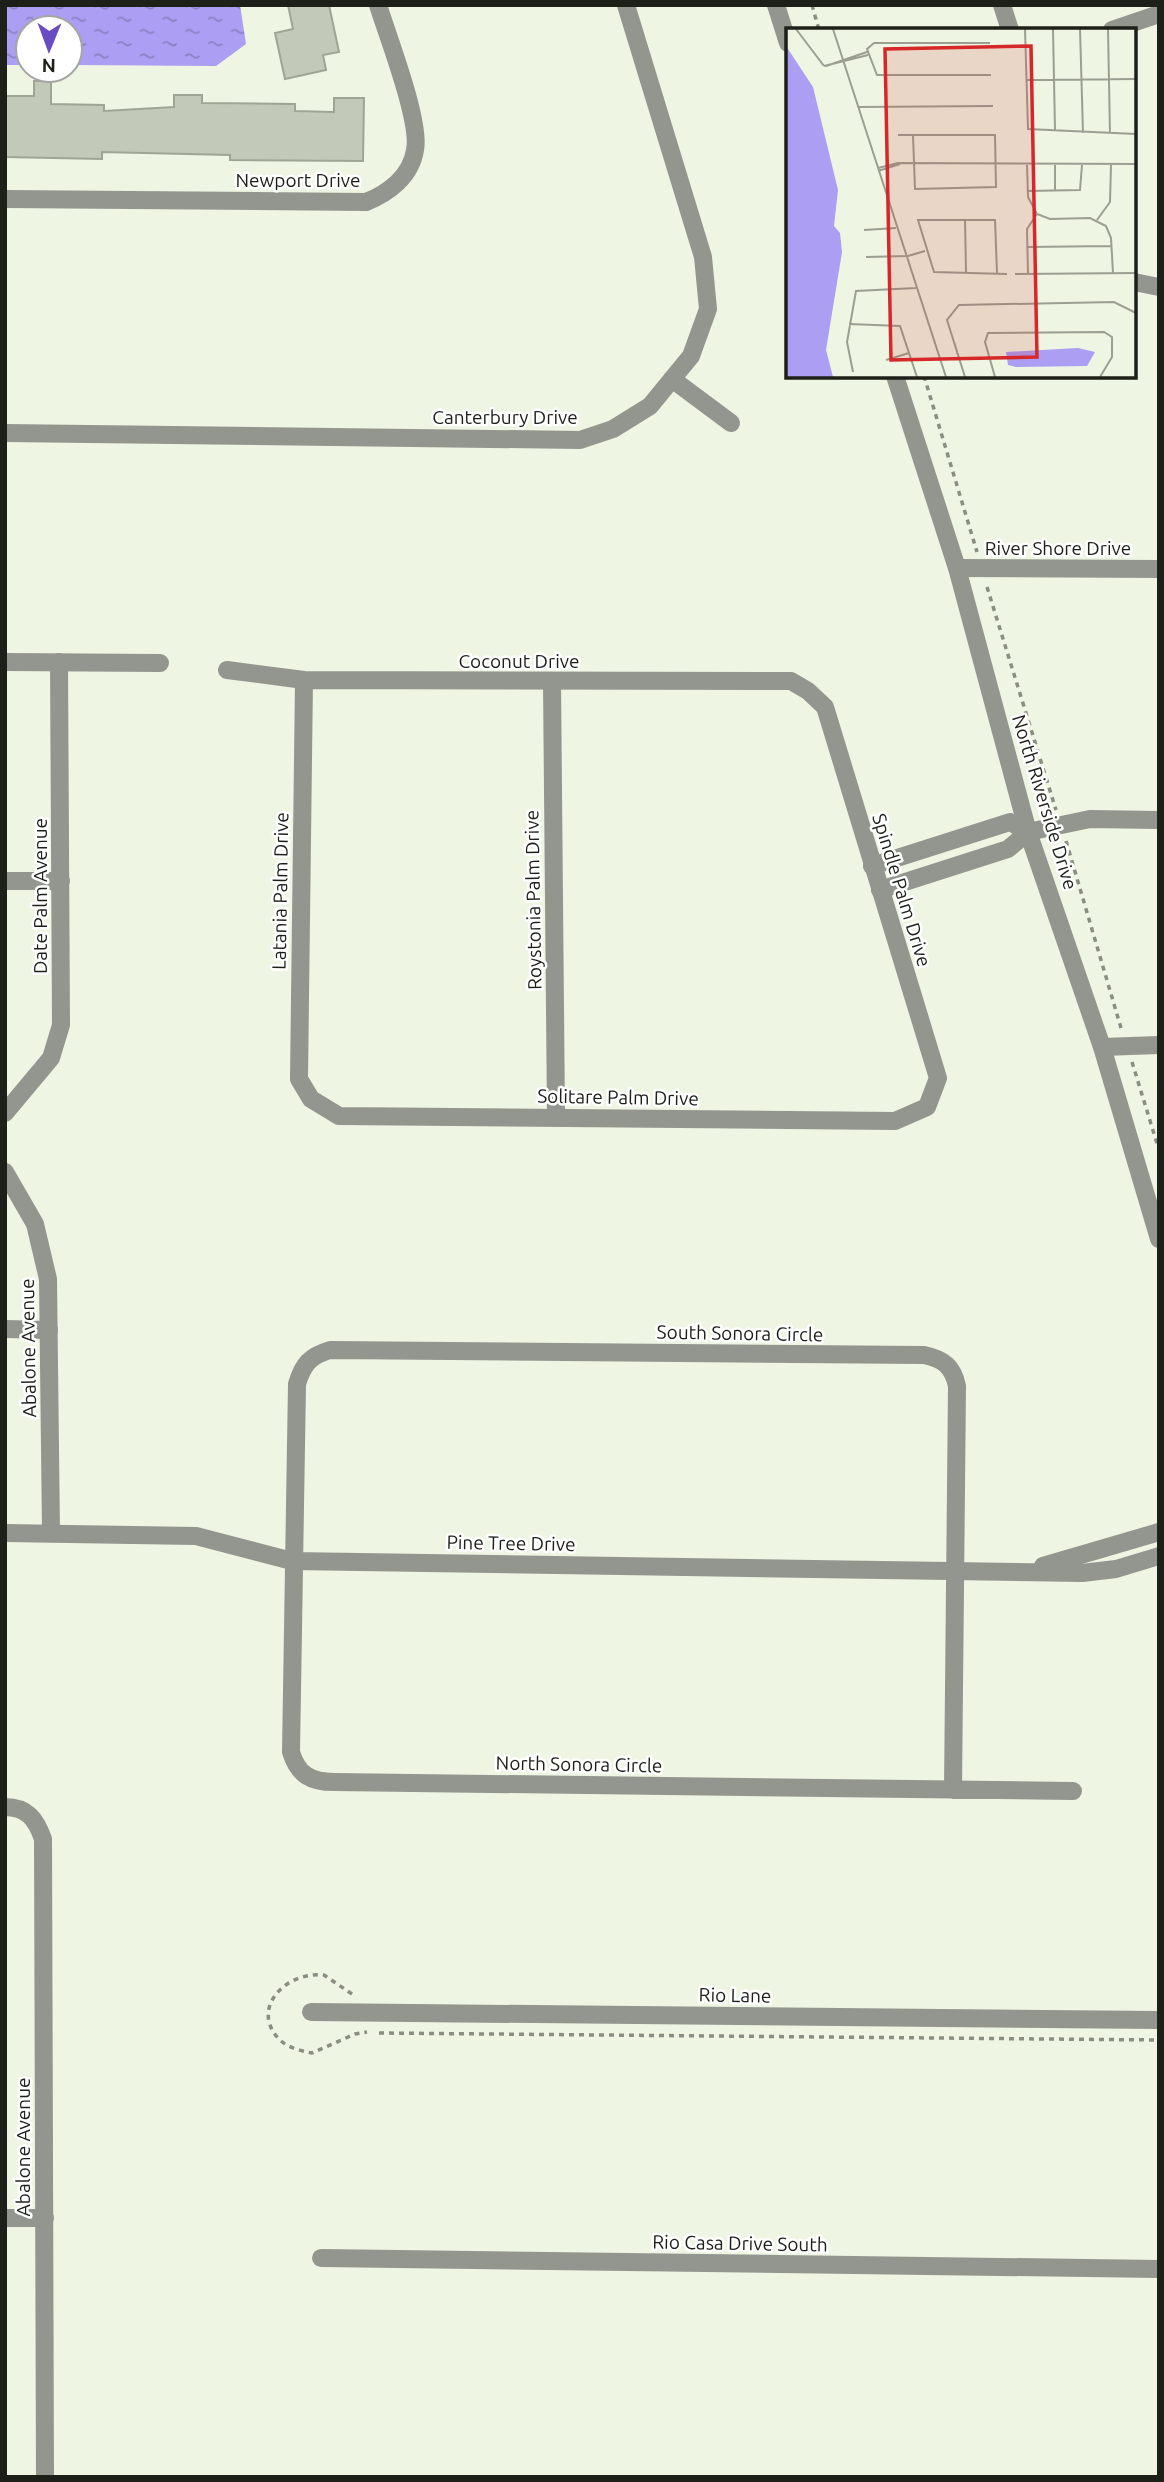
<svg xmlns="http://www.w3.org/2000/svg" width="1164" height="2482" font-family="Ubuntu,sans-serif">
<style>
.water{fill:url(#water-ripples)}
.building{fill:#c3c9b8;stroke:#9fa594;stroke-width:2}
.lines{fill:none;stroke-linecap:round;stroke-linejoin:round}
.path{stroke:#8a8e82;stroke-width:3.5;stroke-dasharray:5 5;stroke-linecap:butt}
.minor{stroke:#93968e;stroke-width:18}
.tertiary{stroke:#93968e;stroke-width:18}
.labels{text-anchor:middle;stroke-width:5;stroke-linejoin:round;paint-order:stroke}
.street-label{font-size:19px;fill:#1d1f19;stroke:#fff}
.inset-road{fill:none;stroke:#9a9f92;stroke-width:2}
.view{fill:#d62828;fill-opacity:0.15;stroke:#d62828;stroke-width:3.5}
.inset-edge{fill:none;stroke:#1d1f19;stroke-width:3.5}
</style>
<defs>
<pattern id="water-ripples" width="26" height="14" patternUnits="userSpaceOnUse" patternTransform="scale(1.75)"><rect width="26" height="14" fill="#ab9ef3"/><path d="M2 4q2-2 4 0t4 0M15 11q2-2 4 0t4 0" fill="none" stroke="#8b80c4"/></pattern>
</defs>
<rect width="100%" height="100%" fill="#eef5e3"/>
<polygon class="water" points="5,5 240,5 246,44 216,66 70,65 70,28 28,28 28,65 5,65"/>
<g class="building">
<polygon points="288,5 329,5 339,52 323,55 326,70 285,79 275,33 293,29"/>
<polygon points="34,81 51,81 51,104 104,105 104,111 174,107 174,95 202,95 202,103 295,104 295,111 334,112 334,98 364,98 363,161 230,160 230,155 144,153 102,152 102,159 5,157 5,96 34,96"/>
</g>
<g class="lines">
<g class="path">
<polyline points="812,5 819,30"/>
<polyline points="924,376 977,552"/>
<polyline points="987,587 1056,810"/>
<polyline points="1066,841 1121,1028"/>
<polyline points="1132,1062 1159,1150"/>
<path d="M 352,1994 L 324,1975 C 285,1971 248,2010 281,2041 C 289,2048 302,2051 312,2053 L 355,2034 L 367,2032"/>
<polyline points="379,2033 1159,2040"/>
</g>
<g class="minor">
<polyline points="1002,5 1010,30"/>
<polyline points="1112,30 1159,14"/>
<path d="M 5,199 L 366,202 C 389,193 411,176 415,150 C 421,122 388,37 378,5"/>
<polyline points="1134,282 1159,287"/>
<polyline points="672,379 731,423"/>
<polyline points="5,433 580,440 613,429 650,406 691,356 708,309 703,257 626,5"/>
<polyline points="957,568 1159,569"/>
<polyline points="5,662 160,663"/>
<polyline points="227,670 304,680 791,681 808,691 825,707 938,1078 927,1107 895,1121 339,1116 311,1099 299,1079 304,680"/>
<polyline points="552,682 556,1117"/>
<polyline points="872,866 1010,822 1028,832"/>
<polyline points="5,881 61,881"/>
<polyline points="880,890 1008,849 1028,832 1090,819 1159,820"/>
<polyline points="1102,1047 1159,1045"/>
<polyline points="5,1113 51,1058 61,1025 59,662"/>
<polyline points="5,1172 35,1224 48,1279 51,1532"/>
<polyline points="5,1329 49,1330"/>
<polyline points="5,1533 196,1536 292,1561 1082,1573 1116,1569 1159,1556"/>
<polyline points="1043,1566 1159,1532"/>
<path d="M 953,1790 L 957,1386 C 953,1367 944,1359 924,1355 L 330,1350 C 310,1356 303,1364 297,1384 L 291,1752 C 298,1775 311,1782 334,1782 L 1073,1791"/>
<path d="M 5,1807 C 27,1807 36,1819 43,1839 L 45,2477"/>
<polyline points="311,2012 1159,2020"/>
<polyline points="5,2218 45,2218"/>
<polyline points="321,2258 1159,2269"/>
</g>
<g class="tertiary">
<polyline points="776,5 788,43"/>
<polyline points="895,376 957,568 1028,832 1102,1047 1159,1239"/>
</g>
</g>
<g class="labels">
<g class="street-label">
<text x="298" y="187">Newport Drive</text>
<text x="505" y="424">Canterbury Drive</text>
<text x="1058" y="555">River Shore Drive</text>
<text x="519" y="668">Coconut Drive</text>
<text transform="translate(1045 802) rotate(73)" y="7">North Riverside Drive</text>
<text transform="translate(902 890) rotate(73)" y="7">Spindle Palm Drive</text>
<text transform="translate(280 891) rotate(-89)" y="7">Latania Palm Drive</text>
<text transform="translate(40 896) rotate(-90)" y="7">Date Palm Avenue</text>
<text transform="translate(533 900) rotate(-91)" y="7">Roystonia Palm Drive</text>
<text transform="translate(618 1097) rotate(1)" y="7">Solitare Palm Drive</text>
<text transform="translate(740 1333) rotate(1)" y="7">South Sonora Circle</text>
<text transform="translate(28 1348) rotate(-91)" y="7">Abalone Avenue</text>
<text transform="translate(511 1543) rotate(1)" y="7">Pine Tree Drive</text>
<text transform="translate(579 1764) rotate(1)" y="7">North Sonora Circle</text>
<text transform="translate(735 1995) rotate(1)" y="7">Rio Lane</text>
<text transform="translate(23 2147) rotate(-90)" y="7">Abalone Avenue</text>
<text transform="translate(740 2243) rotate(1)" y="7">Rio Casa Drive South</text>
</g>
</g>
<g transform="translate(786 28)">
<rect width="350" height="350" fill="#eef5e3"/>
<path d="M 0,18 L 27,59 L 52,162 L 48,198 L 54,205 L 56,224 L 40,322 L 47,349 L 0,349 ZM 292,320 L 309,324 L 301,338 L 230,339 L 222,337 L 220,324 Z" fill="#ab9ef3"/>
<path class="inset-road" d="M 10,1 L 38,38M 47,1 L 160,349M 239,1 L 242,101 L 350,106M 267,1 L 269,102M 294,1 L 297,105M 322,1 L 324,106M 204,15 L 88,15 L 81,21 L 91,47 L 205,47M 38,38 L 82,27M 40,38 L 81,24M 240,52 L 350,51M 72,79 L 207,78M 112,107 L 209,107 L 210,159 L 129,161 L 127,107M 241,137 L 242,169 L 251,186 L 264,191 L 304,190 L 320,198 L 325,210 L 327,245M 269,137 L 269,163M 92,140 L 112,135 L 350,136M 92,143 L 114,136M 241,163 L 294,162 L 296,137M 179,191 L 180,245M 311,192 L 324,174 L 325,137M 78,202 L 110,200M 241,219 L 326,218M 80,229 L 122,228 L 139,223M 211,245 L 209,192 L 132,192 L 148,244 L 221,246M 229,246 L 350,245M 242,246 L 241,201 L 251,186M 63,296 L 114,298 L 131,349M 100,332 L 123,325M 67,344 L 61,314 L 70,263 L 130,260M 179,349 L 161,292 L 173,277 L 328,274 L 350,285M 209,349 L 199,314 L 202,305 L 318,304 L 326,309 L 326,329 L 314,349"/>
<path class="view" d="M 245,18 L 251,329 L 105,332 L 99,21 Z"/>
<rect width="350" height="350" class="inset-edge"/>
</g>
<rect width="1164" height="2482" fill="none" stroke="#1d1f19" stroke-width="14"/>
<g transform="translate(49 49) rotate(181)"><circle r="33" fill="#ffffff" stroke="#a5a5a3" stroke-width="2"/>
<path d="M0-5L12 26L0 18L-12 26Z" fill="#694bc4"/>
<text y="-10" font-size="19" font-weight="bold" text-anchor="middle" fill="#1d1f19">N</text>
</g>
</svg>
